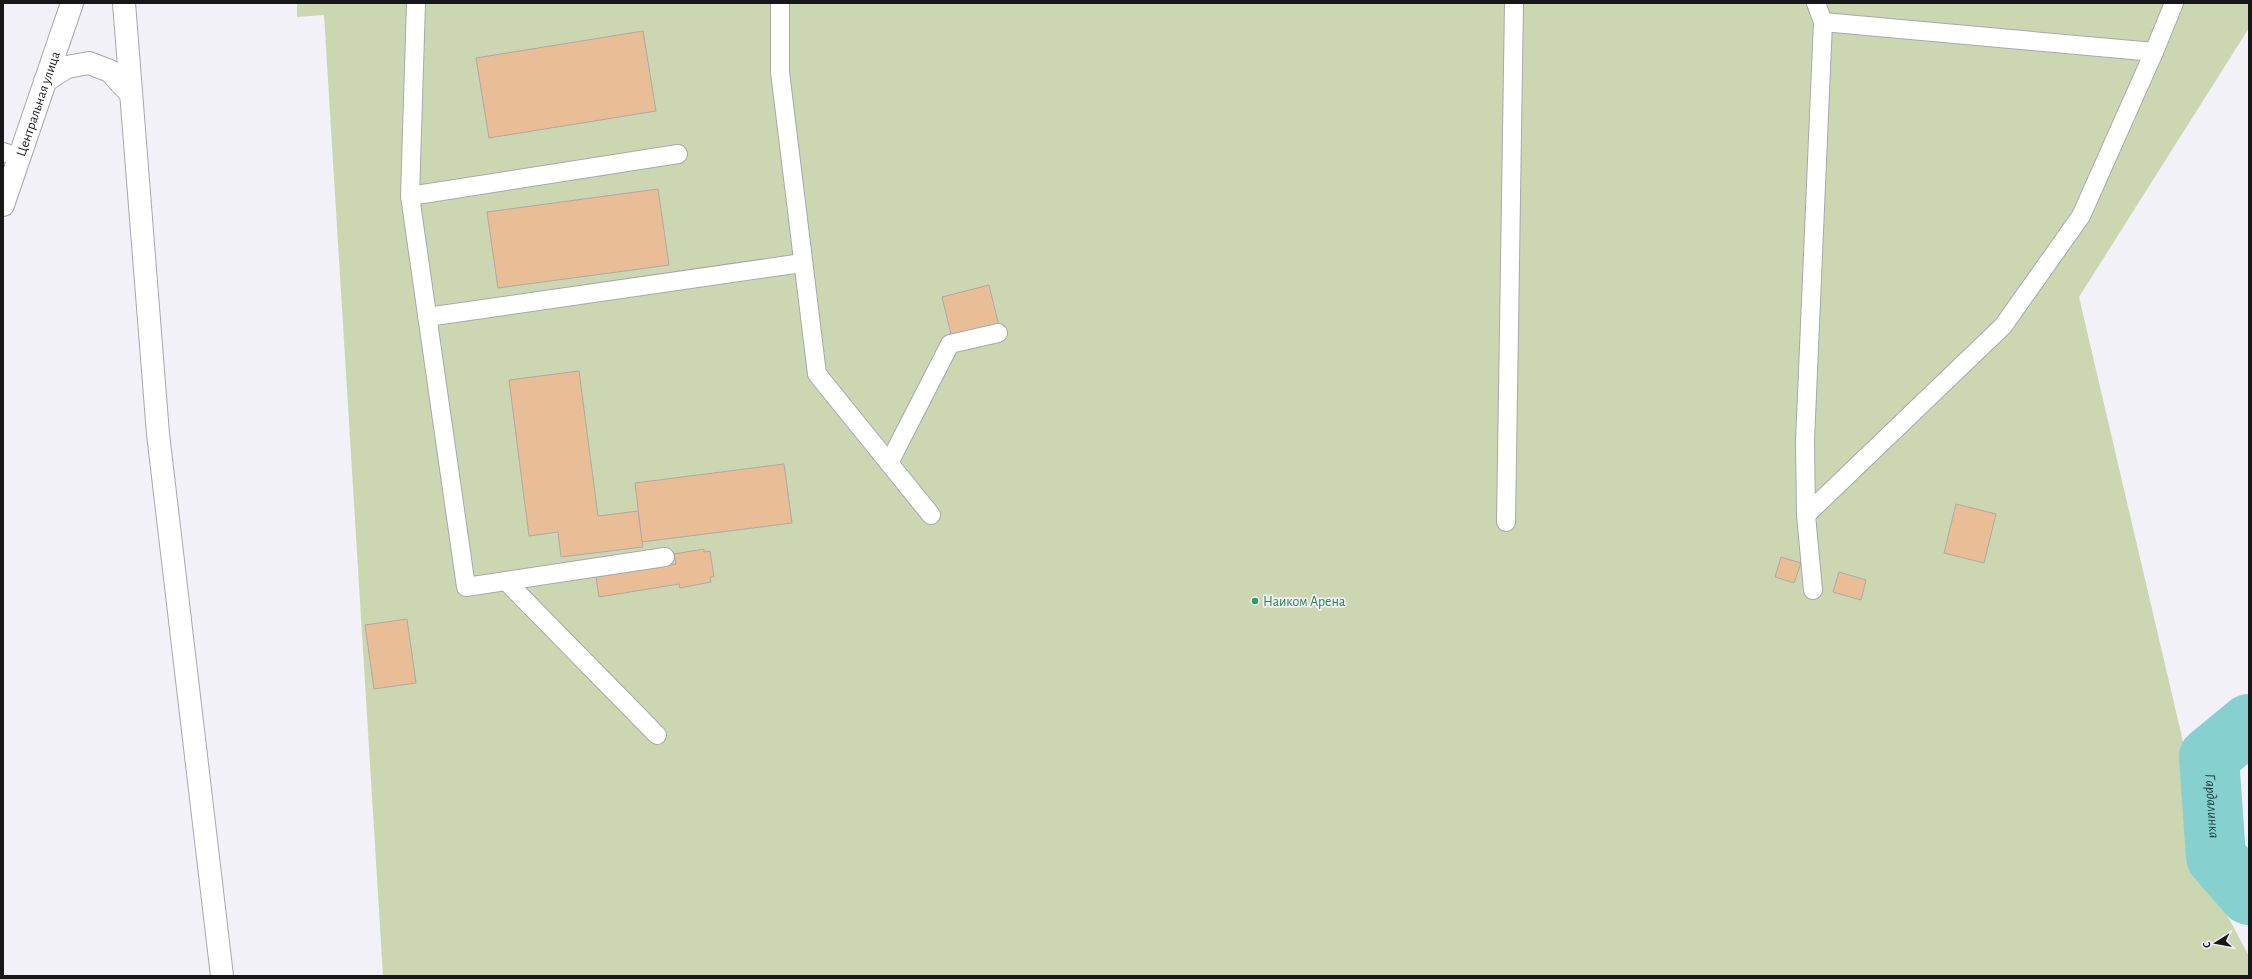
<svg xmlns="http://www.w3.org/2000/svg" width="2252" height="979" font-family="'Alegreya Sans',sans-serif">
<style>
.green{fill:#ccd7b2}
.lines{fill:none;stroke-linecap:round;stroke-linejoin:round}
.river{stroke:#87d0d0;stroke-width:60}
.building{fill:#e9be96;stroke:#ada9a5}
.service-casing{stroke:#a7a8ae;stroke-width:20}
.minor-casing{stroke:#a7a8ae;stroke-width:24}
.tertiary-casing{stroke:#a7a8ae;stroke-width:24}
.service{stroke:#fff;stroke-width:18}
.minor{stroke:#fff;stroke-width:22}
.tertiary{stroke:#fff;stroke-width:22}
.leisure-dot{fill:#2e9e5b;stroke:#f1f1f7;stroke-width:1.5}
.labels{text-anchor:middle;stroke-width:3.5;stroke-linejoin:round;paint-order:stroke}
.street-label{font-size:14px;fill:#171719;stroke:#f1f1f7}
.leisure-label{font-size:14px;fill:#27864d;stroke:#f1f1f7;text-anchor:start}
.water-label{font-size:15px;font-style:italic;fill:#193d3d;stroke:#f1f1f7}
</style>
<rect width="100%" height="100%" fill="#f1f1f7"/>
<polygon class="green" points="297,3 2249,3 2249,28 2079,297 2221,904 2249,956 2249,976 383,976 324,15 297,17"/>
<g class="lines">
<path class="river" id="s1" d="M 2249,724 L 2209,757 L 2216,857 L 2249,895"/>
</g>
<g class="building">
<polygon points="643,31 656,111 489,138 476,58"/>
<polygon points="658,189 669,265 498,288 487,212"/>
<polygon points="989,285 999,326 952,338 942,297"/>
<polygon points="579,371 598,516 638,511 643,547 561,557 558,532 529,536 509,380"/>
<polygon points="784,464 792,523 642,542 635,483"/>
<polygon points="1956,504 1996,514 1984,563 1944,553"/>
<polygon points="704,549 704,552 710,551 714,577 710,577 711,582 680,588 679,584 599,597 596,577 676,564 674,554"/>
<polygon points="1781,557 1801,563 1794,583 1775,577"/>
<polygon points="1839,572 1866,580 1861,600 1833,592"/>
<polygon points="407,619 416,683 374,689 365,625"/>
</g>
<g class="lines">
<g class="service-casing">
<g id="service">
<polyline points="416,3 410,196 466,587 665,557"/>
<polyline points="780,3 780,72 817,374 931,515"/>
<polyline points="1823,22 2154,52"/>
<polyline points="3,152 19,157"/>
<polyline points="410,196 678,154"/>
<polyline points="427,317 802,263"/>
<polyline points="889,463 950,344 998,333"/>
<polyline points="1806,515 2003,326 2081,216 2154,52 2174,3"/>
<polyline points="1506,522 1514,3"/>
<polyline points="506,581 657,735"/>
<polyline points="1813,590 1806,515 1805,441 1823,22 1816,3"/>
</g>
</g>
<g class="minor-casing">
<g id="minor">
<polyline points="45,81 67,67 89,63 110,71 130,93"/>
<path id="s2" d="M 3,205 L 72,3"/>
</g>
</g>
<g class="tertiary-casing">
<polyline id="tertiary" points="124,3 158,434 222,976"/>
</g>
<use href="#service" class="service"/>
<use href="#minor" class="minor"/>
<use href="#tertiary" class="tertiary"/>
</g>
<circle class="leisure-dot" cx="1255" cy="601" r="4"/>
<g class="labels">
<g class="street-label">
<text dy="5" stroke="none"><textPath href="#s2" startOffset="107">Центральная улица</textPath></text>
</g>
<g class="leisure-label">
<text x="1263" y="606">Наиком Арена</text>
</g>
<g class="water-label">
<text dy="5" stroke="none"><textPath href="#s1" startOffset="101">Гардалинка</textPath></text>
</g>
</g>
<rect width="2252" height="979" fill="none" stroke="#171719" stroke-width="8"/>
<g transform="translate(2216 943) rotate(259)" stroke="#f1f1f7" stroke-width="3" paint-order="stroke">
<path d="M0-3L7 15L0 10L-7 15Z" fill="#171719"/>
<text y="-6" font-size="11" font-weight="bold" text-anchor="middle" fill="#171719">С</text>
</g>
</svg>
